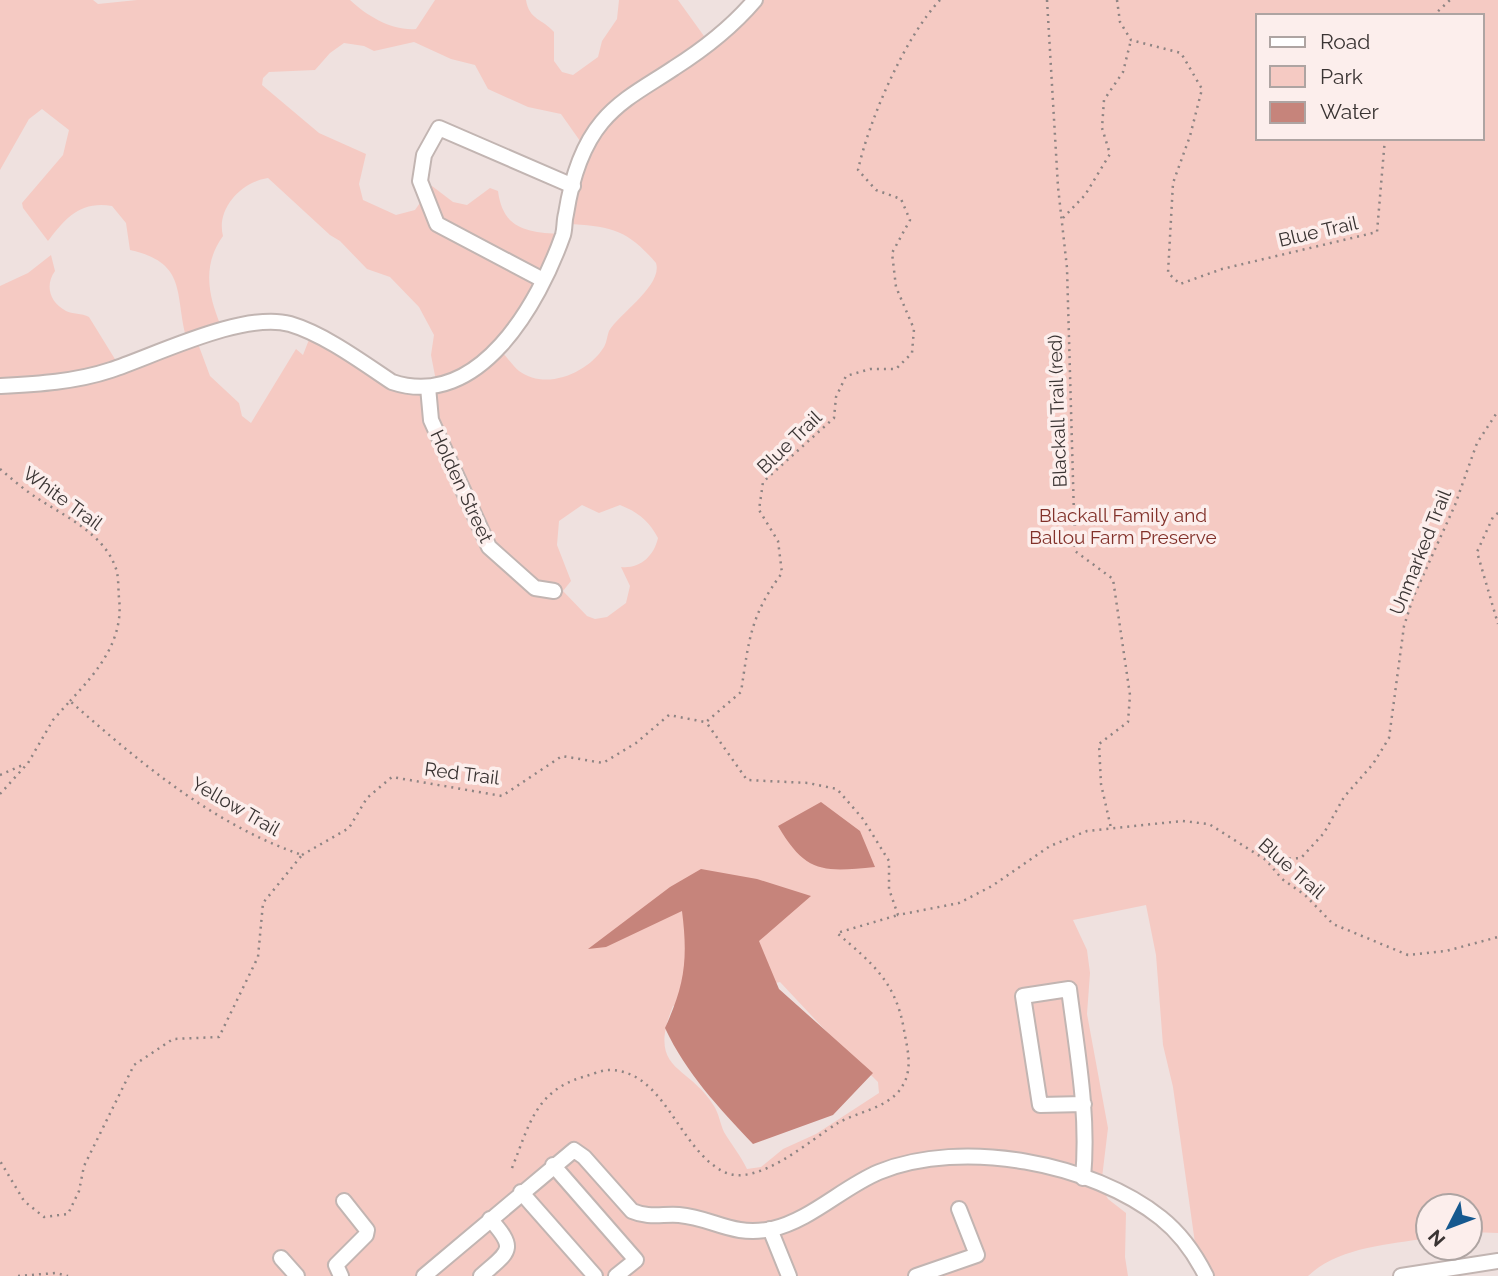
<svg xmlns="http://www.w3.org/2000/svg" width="1498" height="1276" font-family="Raleway,sans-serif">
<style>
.green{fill:#f5cac3;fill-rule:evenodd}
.water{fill:#c6847b}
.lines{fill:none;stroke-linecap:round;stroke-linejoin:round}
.minor-casing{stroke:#c2b5b2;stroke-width:18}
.path{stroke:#8e8483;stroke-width:2.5;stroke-dasharray:2 5;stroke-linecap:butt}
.minor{stroke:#fff;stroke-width:14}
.labels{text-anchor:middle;stroke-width:7;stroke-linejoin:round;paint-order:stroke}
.street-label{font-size:19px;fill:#3a3433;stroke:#fceeec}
.park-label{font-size:19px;fill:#82312a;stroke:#fceeec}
</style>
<rect width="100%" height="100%" fill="#efe1df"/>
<path class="green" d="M 0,0 L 93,0 L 98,4 L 137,0 L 350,0 C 367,16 392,31 416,29 L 435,0 L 526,0 C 529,20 543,19 554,32 L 554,61 L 562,72 L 573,75 L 598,57 L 602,41 L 617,19 L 619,0 L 678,0 L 709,43 L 758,0 L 1498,0 L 1498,1233 L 1470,1232 L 1470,1206 L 1428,1206 L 1428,1238 C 1387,1245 1339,1247 1308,1276 L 1197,1276 L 1195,1243 L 1173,1087 L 1163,1045 L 1156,955 L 1146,905 L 1073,920 L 1087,950 L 1090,973 L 1087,1014 L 1108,1128 L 1101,1186 L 1108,1199 L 1126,1213 L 1125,1257 L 1128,1276 L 0,1276 L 0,286 L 28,273 L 51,255 L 55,271 C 45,285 49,302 66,311 C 72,314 82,313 89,317 L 118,364 L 187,340 C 174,296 189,263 130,250 L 126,223 L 112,206 C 80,201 66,218 48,241 L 23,208 L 22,203 L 63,155 L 69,130 L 42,109 L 29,119 L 0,170 ZM 1258,16 L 1482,16 L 1482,138 L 1258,138 ZM 414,42 L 451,59 L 475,65 L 488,89 L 528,107 L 561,114 L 585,148 L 567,224 C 610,226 627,229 656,263 C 663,285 620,313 609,331 C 607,336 607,342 604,347 C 588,373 546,391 519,371 C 513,366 507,357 501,351 L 561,234 C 528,232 503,230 498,191 L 490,188 L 467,205 L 453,202 L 432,186 L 415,210 L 396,215 L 363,200 L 359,184 L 366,154 L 319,133 L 262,85 L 263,78 L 269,72 L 315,70 L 330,53 L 344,43 L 364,46 L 374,51 ZM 268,178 L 330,235 L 340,241 L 367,269 L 390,277 L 419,307 L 434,335 L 431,355 L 437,386 L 400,381 L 310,337 L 303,355 L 296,349 L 251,423 L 242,416 L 239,403 L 210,376 L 197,341 L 221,326 C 208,295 202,265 223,236 C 216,209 241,182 268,178 ZM 582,505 L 599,513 L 620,505 C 638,512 649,521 658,538 C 654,556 640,569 621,567 L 630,586 L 626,603 L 607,617 L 595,619 L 587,616 L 563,591 L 571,581 L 557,545 L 559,521 ZM 780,982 L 856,1063 L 873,1077 L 878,1082 L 879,1093 L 816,1134 L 783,1149 L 761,1167 L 747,1169 C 741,1156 731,1144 724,1132 C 720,1123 719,1114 714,1106 C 689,1064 646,1072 673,1006 Z"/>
<g class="water">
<path d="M 821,802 L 860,831 L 875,867 C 824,872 806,874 778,826 Z"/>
<path d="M 701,869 L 757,879 L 811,896 L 759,941 L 779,989 L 873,1073 L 833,1115 L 753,1144 C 719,1108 686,1073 665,1028 C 685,984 688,959 682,911 L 606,947 L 588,949 L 670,887 Z"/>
</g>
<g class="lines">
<g class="minor-casing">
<g id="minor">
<polyline points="543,280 437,224 420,181 424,155 439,128 573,186"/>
<path d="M 0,386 C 37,384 75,382 111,370 C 156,355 244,311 290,324 C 324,334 362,362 392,382 C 479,411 539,303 563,235 C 565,228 564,221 566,214 C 571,182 581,147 602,122 C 622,98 649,85 674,68 C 704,49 732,27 755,0"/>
<polyline points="428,387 431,420 489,547 535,588 554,591"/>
<polyline points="553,1165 636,1260 616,1276"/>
<path d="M 1083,1178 C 1089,1114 1077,1052 1069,989 L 1023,996 L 1040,1105 L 1084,1104"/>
<polyline points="521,1192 595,1276"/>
<polyline points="770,1229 789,1276"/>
<polyline points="281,1258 297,1276"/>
<polyline points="341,1276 336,1265 366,1235 367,1230 344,1201"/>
<path d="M 424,1276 L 574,1150 L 584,1157 L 632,1211 C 648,1218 662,1214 679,1215 C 714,1218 731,1237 772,1229 C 811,1220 843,1187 879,1172 C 963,1138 1092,1163 1161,1218 C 1181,1234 1195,1254 1206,1276"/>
<path d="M 481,1276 C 509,1251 518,1250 490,1219"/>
<polyline points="916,1276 977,1255 959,1209"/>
<polyline points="1401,1276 1498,1261"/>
</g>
</g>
<g class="path">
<path d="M 940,0 C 905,37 869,120 858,170 L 876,190 L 901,199 L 910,220 L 892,253 L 896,287 L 914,329 L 912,353 L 896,369 L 870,369 L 846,376 L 836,397 L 834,418 L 763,482 L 759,510 L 778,541 L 782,573 C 750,616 749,640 741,692 L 706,722 L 747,780 L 808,783 L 837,789 L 863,819 L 889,861 L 889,889 L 898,915 L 959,903 L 992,886 L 1050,846 L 1087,831 L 1182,821 L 1209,824 L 1266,860 L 1282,879 L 1305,895 L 1333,924 L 1408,955 L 1446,951 L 1498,937"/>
<polyline points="1047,0 1058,187 1067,268 1075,551 1113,579 1130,695 1128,722 1099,744 1101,784 1111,828"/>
<polyline points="1117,0 1120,22 1131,40 1181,53 1202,89 1190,136 1173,183 1168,273 1180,284 1222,269 1377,232 1385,138"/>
<polyline points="1433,16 1450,0"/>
<polyline points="1063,218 1085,195 1110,154 1102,128 1104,100 1123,72 1131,40"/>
<path d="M 0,469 C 11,478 22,488 34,496 C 62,515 102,532 115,566 C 119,575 118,588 119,598 C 124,640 98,671 70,701"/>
<polyline points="1498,513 1493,517 1477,552 1498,624"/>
<polyline points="0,775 25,764"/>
<path d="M 0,794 L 28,763 L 53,720 L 70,701 C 139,762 214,825 302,855 L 263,903 L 258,957 L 219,1037 L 173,1039 L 134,1065 L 84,1166 L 79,1191 L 68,1214 L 44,1217 L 24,1201 L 0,1161"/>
<polyline points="302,855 349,828 367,798 392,777 502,796 562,756 603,763 636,743 669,715 705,722"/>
<polyline points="1268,860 1301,858 1324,833 1344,797 1373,764 1389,738 1404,626 1413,598 1455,505 1477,443 1498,411"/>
<path d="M 512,1168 C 529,1126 535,1091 583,1077 C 591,1075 601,1070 609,1070 C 665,1070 678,1149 724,1172 C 758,1188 811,1139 838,1123 C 857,1112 884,1109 899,1091 C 914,1072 908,1052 904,1030 C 896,982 872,963 837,933 L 898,915"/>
<polyline points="18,1276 56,1273 68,1276"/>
</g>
<use href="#minor" class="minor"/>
</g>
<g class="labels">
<g class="street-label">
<text transform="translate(1318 231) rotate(-13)" y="7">Blue Trail</text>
<text transform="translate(1057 411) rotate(-92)" y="7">Blackall Trail (red)</text>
<text transform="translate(789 442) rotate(-44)" y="7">Blue Trail</text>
<text transform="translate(462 486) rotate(65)" y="7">Holden Street</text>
<text transform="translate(63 498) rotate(36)" y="7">White Trail</text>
<text transform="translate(1420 552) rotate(-68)" y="7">Unmarked Trail</text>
<text transform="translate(462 773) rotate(7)" y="7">Red Trail</text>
<text transform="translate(236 806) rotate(30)" y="7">Yellow Trail</text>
<text transform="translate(1292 868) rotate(41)" y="7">Blue Trail</text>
</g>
<g class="park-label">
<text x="1123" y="522">Blackall Family and<tspan x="1123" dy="22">Ballou Farm Preserve</tspan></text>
</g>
</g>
<rect x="1256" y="14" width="228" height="126" fill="#fceeec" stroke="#aea4a2" stroke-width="2"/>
<rect x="1270" y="37" width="35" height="10" fill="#ffffff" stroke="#aea4a2" stroke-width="2"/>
<text x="1320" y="49" font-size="21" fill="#3a3433">Road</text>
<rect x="1270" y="66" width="35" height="21" fill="#f5cac3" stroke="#aea4a2" stroke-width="2"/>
<text x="1320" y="84" font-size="21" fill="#3a3433">Park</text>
<rect x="1270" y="102" width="35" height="21" fill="#c6847b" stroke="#aea4a2" stroke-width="2"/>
<text x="1320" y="119" font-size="21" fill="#3a3433">Water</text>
<g transform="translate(1449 1227) rotate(228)"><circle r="33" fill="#fceeec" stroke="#aea4a2" stroke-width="2"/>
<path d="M0-5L12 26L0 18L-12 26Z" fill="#16598f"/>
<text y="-10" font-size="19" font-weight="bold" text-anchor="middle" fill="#3a3433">N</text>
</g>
</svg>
